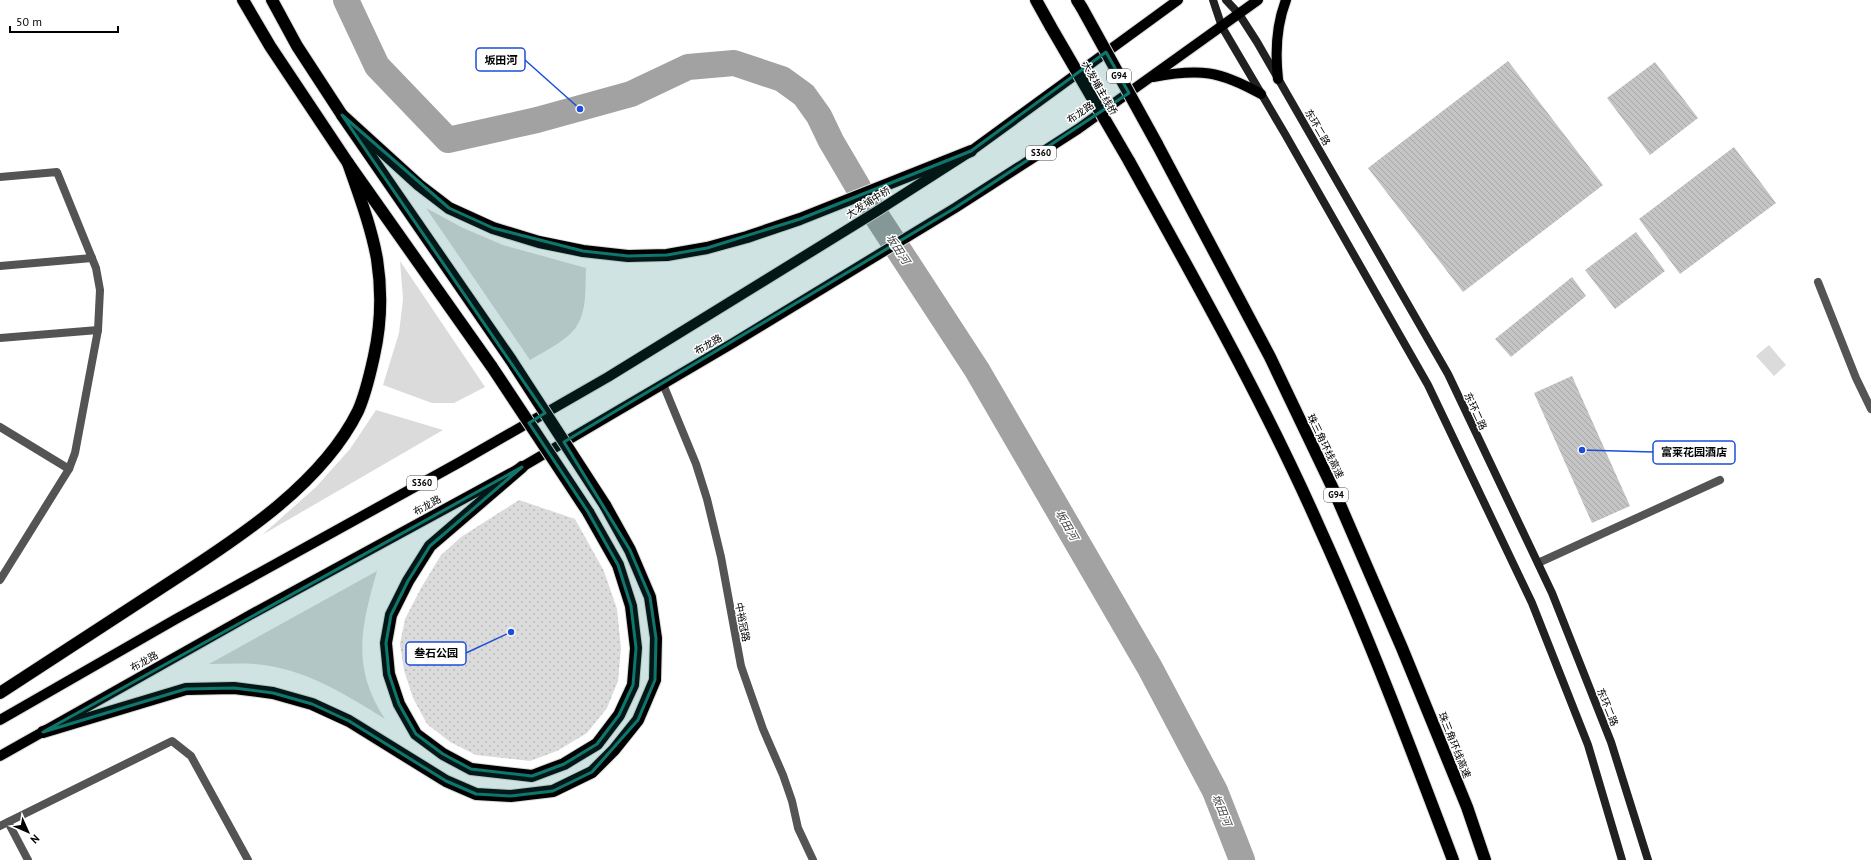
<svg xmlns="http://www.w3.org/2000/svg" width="1871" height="860" font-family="'PT Sans','Noto Sans SC',sans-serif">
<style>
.grass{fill:#dbdbdb}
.park{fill:url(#park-dots)}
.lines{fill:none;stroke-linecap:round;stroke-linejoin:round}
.river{stroke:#a2a2a2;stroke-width:26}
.building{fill:url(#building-back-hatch)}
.primary-casing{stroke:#dbdbdb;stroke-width:12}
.motorway-casing{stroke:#dbdbdb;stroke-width:14}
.minor{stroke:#545454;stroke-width:8}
.tertiary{stroke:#545454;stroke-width:8}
.secondary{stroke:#212121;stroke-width:8}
.primary{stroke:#000;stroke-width:10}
.motorway{stroke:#000;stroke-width:12}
.motorway-bridge-casing{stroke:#dbdbdb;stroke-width:14;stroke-linecap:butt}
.motorway-bridge{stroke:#000;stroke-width:12}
.marked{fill:#0f766e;fill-opacity:0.2;stroke:#0f766e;stroke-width:3;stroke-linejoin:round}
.labels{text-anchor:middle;stroke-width:3;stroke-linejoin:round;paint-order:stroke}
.shield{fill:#fff;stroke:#4c4c4c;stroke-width:1}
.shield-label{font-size:9px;font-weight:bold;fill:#000}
.street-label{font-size:10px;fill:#000;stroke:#fff}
.water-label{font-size:11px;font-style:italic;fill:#434343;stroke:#fff}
.leader{fill:none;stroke:#1d4ed8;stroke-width:1.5}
.callout-dot{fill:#1d4ed8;stroke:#fff;stroke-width:1.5}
.callout{fill:#fff;stroke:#1d4ed8;stroke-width:1.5}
.callout-label{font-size:11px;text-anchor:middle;font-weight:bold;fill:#000}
</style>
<defs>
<pattern id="park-dots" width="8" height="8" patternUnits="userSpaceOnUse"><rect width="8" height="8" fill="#dbdbdb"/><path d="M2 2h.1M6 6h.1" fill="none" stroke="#bababa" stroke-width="1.8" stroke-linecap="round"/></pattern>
<pattern id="building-back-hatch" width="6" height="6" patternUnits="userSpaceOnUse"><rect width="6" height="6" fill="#c4c4c4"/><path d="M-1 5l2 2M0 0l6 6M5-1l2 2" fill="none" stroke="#a7a7a7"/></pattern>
</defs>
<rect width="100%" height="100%" fill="#fff"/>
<g class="grass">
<path d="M 426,208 L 463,228 L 503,245 L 586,268 C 585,291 588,319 569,335 C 558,345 543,352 530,360 Z"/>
<polygon points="400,261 485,387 454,403 432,403 383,385 399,333 403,299"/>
<polygon points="1769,345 1786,365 1774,376 1756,356"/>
<polygon points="376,410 443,430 262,535 316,487 350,449"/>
<path d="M 377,571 C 361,627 351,667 385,719 C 345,694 304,668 255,664 C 240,663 224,664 209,664 Z"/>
</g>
<polygon class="park" points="519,500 575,519 604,571 617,609 621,648 618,681 607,708 587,733 557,751 530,761 476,755 450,742 427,724 413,698 404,670 400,644 405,619 421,588 441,555 461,537"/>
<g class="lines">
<g class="river">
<polyline points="346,0 377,66 448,140 537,120 631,94 688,67 734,63 782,79 804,95 819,116 831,141 858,187"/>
<polyline points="868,203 977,370 1150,668 1215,791 1242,860"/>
</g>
</g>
<g class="building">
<polygon points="1508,61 1603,185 1463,292 1368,168"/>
<polygon points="1655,62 1698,118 1650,155 1607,98"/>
<polygon points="1734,147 1776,203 1680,274 1639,219"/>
<polygon points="1636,232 1665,271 1615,309 1585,270"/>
<polygon points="1572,277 1586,296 1511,357 1495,339"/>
<polygon points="1572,376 1630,506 1592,523 1534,393"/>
</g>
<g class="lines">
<g class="primary-casing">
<g id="primary">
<path d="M 1153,77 C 1200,68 1220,71 1261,94"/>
<path d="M 1278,79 C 1275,52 1276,26 1286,0"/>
<polyline points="0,720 176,619 460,462 608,377 879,210 971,151 1178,0"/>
<polyline points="0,756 250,615 522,467 733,343 955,208 1078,129 1258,0"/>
</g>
</g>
<g class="motorway-casing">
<g id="motorway">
<polyline points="243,0 270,46 348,163 492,367"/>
<polyline points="272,0 297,46 342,115 511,360"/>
<polyline points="1036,0 1051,27"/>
<polyline points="1077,0 1082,8"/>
<polyline points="342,115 419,185 449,208 493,228 539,242 583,251 628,256 667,255 707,248 747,237 800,219 971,151"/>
<polyline points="1157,144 1270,357 1335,493 1402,648 1467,807 1485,860"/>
<path d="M 1129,161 C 1196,282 1264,402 1320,529 C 1369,637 1411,749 1453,860"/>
<polyline points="522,467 430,546 408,581 391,615 386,643 389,674 399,704 416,734 443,754 471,769 532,776 564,764 597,744 619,715 633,685 636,648 631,606 618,565 588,512"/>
<path d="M 0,693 C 59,654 119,616 178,577 C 243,535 323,482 358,411 C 366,393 370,374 374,356 C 381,325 382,291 377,259 C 371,226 359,195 348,163"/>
<polyline points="43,732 186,689 234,688 273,693 312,704 349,721 446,781 476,794 511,796 553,791 592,772 614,750 638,720 655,680 656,638 650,597 630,550 605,505"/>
</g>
</g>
<g class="minor">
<polyline points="0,177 57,172 96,268 100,290 98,330 75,453 69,469 0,580"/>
<polyline points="0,266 92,258"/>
<polyline points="1818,282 1856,378 1871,409"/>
<polyline points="0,338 98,330"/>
<polyline points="0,427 69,469"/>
<polyline points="1538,563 1720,480"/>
<polyline points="8,822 28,860"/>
<polyline points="0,826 172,741 191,756 248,860"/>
</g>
<polyline class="tertiary" points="663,384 696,464 707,499 721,557 741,666 763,729 783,775 792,801 798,828 813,860"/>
<g class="secondary">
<polyline points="1213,0 1222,27 1285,134 1428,385 1532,603 1588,745 1622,860"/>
<polyline points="1226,0 1239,14 1257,42 1448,374 1552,593 1611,742 1648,860"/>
</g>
<use href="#primary" class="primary"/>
<use href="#motorway" class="motorway"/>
<g class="motorway-bridge-casing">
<g id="motorway-bridge">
<polyline points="1082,8 1157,144"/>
<polyline points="1051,27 1129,161"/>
<polyline points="511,360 605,505"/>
<polyline points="492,367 588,512"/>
</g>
</g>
<use href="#motorway-bridge" class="motorway-bridge"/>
</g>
<path class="marked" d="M 1106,52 L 1129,93 L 955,208 L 564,442 L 630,550 L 650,597 L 656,638 L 655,680 L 638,720 L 592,772 L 553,791 L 511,796 L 476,794 L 446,781 L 349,721 L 312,704 L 273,693 L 234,688 L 186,689 L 43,732 L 522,467 L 430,546 L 408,581 L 391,615 L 386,643 L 389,674 L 399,704 L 416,734 L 443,754 L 471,769 L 532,776 L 564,764 L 597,744 L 619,715 L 633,685 L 636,648 L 631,606 L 618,565 L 588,512 L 529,423 L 545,413 L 342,115 L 449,208 L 493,228 L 583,251 L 628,256 L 667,255 L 707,248 L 800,219 L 971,151 Z"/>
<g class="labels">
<g class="shield">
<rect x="1107" y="69" width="24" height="14" rx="3"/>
<rect x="1026" y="146" width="30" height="14" rx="3"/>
<rect x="407" y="476" width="30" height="14" rx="3"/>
<rect x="1324" y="488" width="24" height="14" rx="3"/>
</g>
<g class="shield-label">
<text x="1119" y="79">G94</text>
<text x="1041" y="156">S360</text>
<text x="422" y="486">S360</text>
<text x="1336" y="498">G94</text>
</g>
<g class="street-label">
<text transform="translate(1100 88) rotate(60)" y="4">大发埔主线桥</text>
<text transform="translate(1080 112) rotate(-35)" y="4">布龙路</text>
<text transform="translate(1318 127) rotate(60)" y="4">东环二路</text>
<text transform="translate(868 202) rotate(-32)" y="4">大发埔中桥</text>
<text transform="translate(708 344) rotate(-30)" y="4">布龙路</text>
<text transform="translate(1476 411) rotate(65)" y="4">东环二路</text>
<text transform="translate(1326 446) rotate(64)" y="4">珠三角环线高速</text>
<text transform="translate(427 505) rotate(-29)" y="4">布龙路</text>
<text transform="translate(743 622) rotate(79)" y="4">中裕冠路</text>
<text transform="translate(144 661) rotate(-29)" y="4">布龙路</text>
<text transform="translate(1608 707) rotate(68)" y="4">东环二路</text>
<text transform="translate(1455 745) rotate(68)" y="4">珠三角环线高速</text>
</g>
<g class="water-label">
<text transform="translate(898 249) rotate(57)" y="4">坂田河</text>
<text transform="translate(1067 525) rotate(60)" y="4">坂田河</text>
<text transform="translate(1222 810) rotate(68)" y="4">坂田河</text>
</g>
</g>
<path class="leader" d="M580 109L525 60M1582 450L1653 452M511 632L466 653"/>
<g class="callout-dot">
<circle cx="580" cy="109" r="4"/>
<circle cx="1582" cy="450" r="4"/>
<circle cx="511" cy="632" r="4"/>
</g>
<g class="callout">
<rect x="476" y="48" width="49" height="23" rx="4"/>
<rect x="1653" y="441" width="82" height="23" rx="4"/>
<rect x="406" y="642" width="60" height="23" rx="4"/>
</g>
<g class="callout-label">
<text x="501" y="64">坂田河</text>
<text x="1694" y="456">富莱花园酒店</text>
<text x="436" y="657">叁石公园</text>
</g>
<g transform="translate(28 832) rotate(135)" stroke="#ffffff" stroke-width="3" paint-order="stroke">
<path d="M0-3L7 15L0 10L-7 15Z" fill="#000000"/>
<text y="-6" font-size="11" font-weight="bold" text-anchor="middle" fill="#000000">N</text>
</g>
<path d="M10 26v6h108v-6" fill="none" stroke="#000000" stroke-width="2"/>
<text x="16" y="26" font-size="12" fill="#000000" stroke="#ffffff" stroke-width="3" paint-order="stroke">50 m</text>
</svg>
